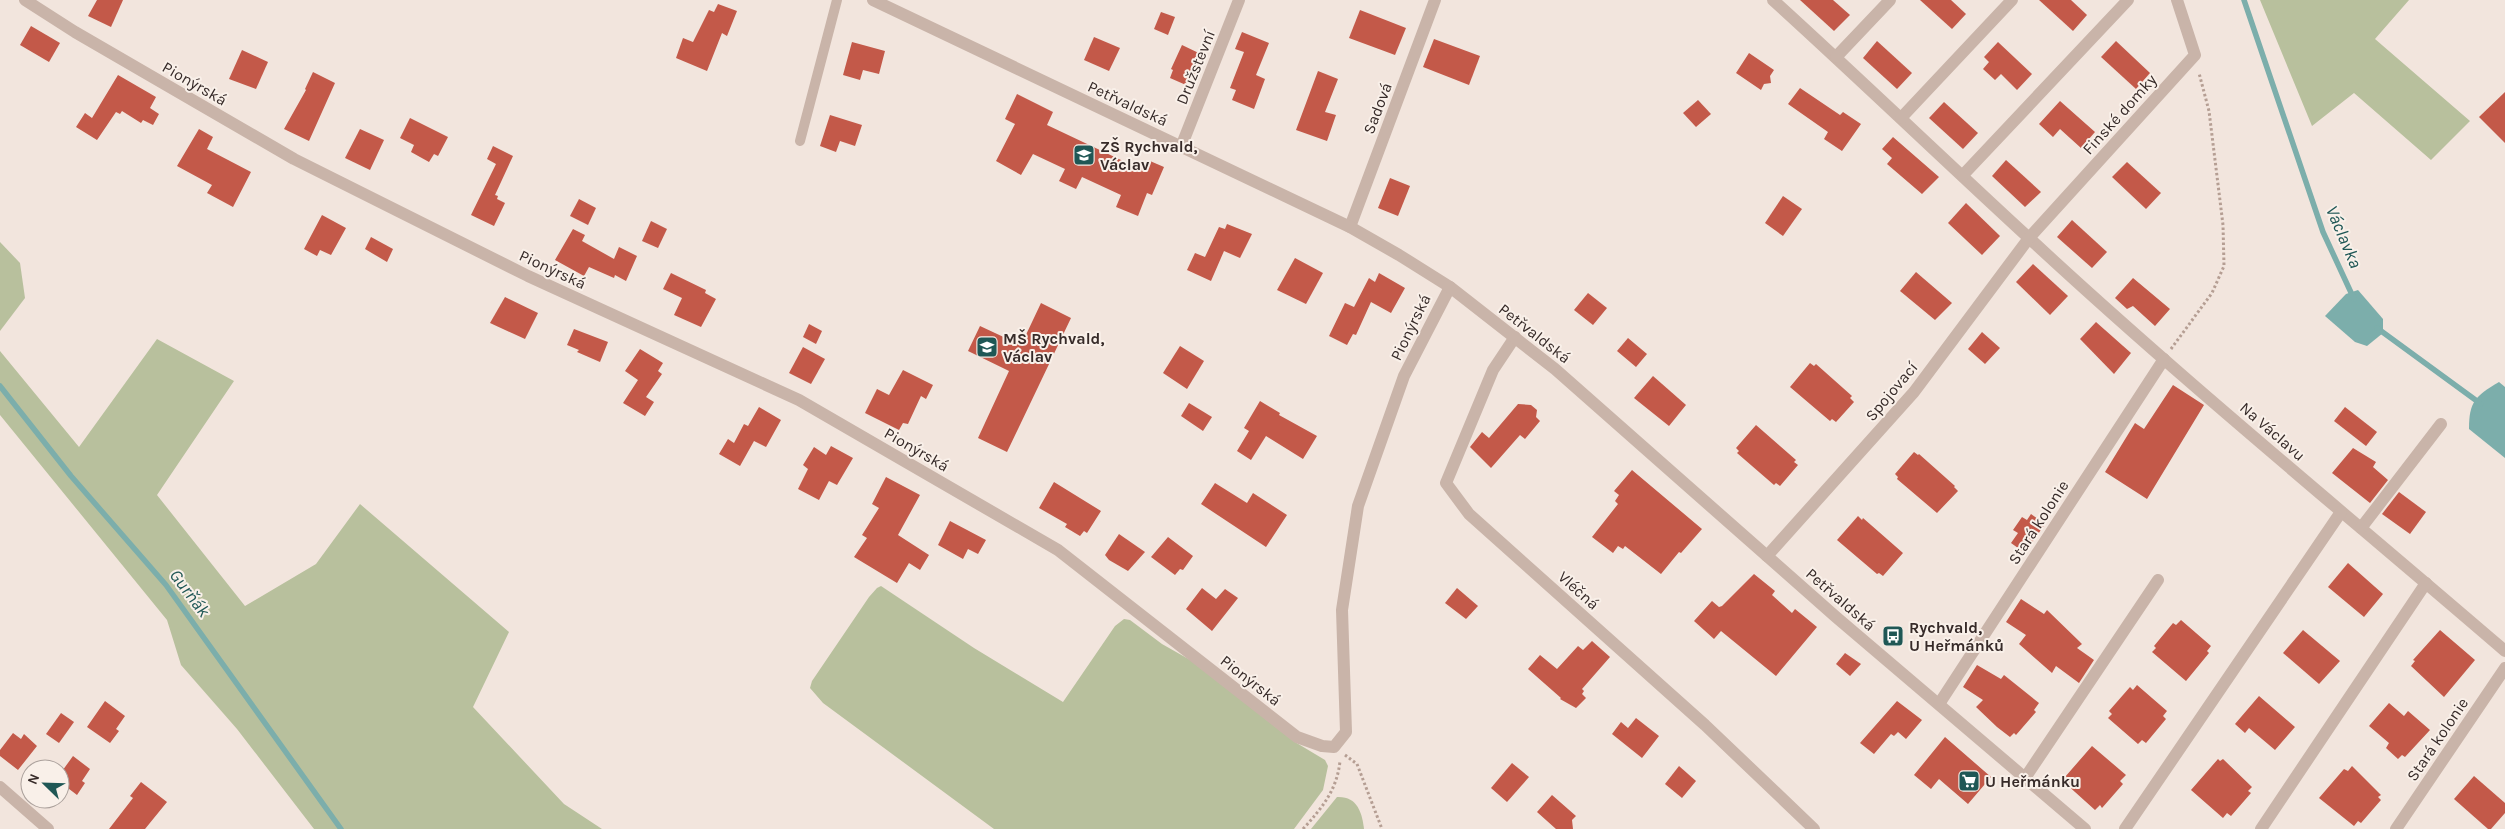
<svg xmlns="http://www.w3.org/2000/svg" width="2505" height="829" font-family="Karla,sans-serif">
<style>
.green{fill:#b8c09d}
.water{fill:#7caeab}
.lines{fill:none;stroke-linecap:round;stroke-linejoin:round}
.stream{stroke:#7caeab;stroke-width:5.5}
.building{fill:#c35949}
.path{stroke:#b59e93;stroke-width:3;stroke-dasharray:2.5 2.5;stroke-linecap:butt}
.service{stroke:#c9b4a9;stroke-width:10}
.minor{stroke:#c9b4a9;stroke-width:12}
.tertiary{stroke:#c9b4a9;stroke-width:12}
.labels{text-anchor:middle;stroke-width:4;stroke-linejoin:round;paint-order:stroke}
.street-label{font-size:16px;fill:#372b29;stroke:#f9f0e9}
.poi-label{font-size:16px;font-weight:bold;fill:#372b29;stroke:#f9f0e9;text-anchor:start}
.water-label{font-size:18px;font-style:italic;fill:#1f5755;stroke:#f9f0e9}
</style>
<rect width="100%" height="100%" fill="#f2e5dd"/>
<g class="green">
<polygon points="2260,0 2409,0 2375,39 2470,121 2431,160 2354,93 2312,126"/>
<polygon points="0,242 20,263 25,298 0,331"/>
<polygon points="157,339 234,381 157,495 245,606 316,564 360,504 509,632 473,707 564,804 602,829 314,829 237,729 181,665 167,620 0,415 0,351 79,447"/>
<polygon points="881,586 974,648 1063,702 1115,626 1124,619 1130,620 1162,644 1192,661 1295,742 1325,760 1328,766 1323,790 1294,829 994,829 823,703 810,688 812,681 869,597 877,588"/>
<path d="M 1337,797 C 1357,796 1362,812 1364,829 L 1311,829 Z"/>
</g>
<g class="water">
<polygon points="2358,290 2383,319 2383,333 2367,346 2355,342 2325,316 2346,294"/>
<path d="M 2499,382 L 2505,387 L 2505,458 L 2469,429 C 2469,402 2475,396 2499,382 Z"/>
</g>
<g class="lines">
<g class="stream">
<polyline points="2244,0 2323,232 2354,299"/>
<polyline points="2377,328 2481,404"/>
<polyline points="0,386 71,476 166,585 341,829"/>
</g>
</g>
<g class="building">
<polygon points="97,0 123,0 111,27 88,16"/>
<polygon points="1800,0 1833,0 1850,15 1834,31"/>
<polygon points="1920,0 1951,0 1966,14 1952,29"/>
<polygon points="2039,0 2071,0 2087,15 2073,31"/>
<polygon points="718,4 737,11 727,36 722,33 707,71 676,58 683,38 693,42 709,10 714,12"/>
<polygon points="1360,10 1406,28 1395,55 1349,38"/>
<polygon points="1161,12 1175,17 1168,35 1154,29"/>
<polygon points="31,26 60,43 49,62 20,45"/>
<polygon points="1242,32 1269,43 1256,75 1265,79 1254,109 1232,100 1236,90 1230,88 1244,52 1235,49"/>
<polygon points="1094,37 1120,48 1109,71 1084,60"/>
<polygon points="1434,39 1480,56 1469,85 1423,67"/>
<polygon points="1877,41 1912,73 1897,89 1863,58"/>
<polygon points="2116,41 2150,73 2136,89 2101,57"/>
<polygon points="852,42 885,51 879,74 863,70 860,80 843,75"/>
<polygon points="1998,42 2032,74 2017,90 2001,74 1995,80 1983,69 1989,62 1984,57"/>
<polygon points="1182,45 1205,56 1196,78 1190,76 1186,85 1170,78 1173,70 1171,69"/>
<polygon points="242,50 268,62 256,89 229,79"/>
<polygon points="1749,53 1774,70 1770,76 1771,83 1764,84 1761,90 1736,73"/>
<polygon points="1318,71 1338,79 1325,112 1336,115 1327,141 1296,130"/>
<polygon points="313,72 335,83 309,141 284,129 306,90 305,89"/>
<polygon points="118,75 156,97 150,108 159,114 153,125 143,120 141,123 122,111 120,114 116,112 97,140 76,127 85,113 92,118"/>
<polygon points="1800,88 1840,115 1843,112 1861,124 1842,151 1824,139 1828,132 1788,104"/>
<polygon points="2505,92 2505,143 2479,117"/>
<polygon points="1017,94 1053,112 1047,125 1140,169 1142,163 1148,166 1150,161 1164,167 1152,195 1147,193 1138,216 1116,207 1121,195 1082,177 1076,189 1059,181 1065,169 1033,154 1021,175 996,161 1015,124 1005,119"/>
<polygon points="1698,100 1711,114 1696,127 1683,113"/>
<polygon points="2060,101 2095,132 2081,148 2060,129 2053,137 2039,124"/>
<polygon points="1944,102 1978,133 1963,149 1929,118"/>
<polygon points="830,115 862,125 855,146 840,141 836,152 820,146"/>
<polygon points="410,118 448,137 438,156 434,154 429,162 411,152 414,145 400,138"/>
<polygon points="199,129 213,137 207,149 251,172 233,207 207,193 212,185 177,166"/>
<polygon points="360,129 384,140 370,170 345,158"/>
<polygon points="1893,137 1939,177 1922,194 1887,164 1892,158 1882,149"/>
<polygon points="493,146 513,156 495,195 498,196 497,199 505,203 494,226 471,215 496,164 487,159"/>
<polygon points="2006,160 2041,192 2025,207 1992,176"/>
<polygon points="2127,162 2161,193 2146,209 2112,177"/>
<polygon points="1390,178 1410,186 1398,216 1378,208"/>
<polygon points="1783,196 1802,209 1783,236 1765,223"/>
<polygon points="579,199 596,208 588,225 570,216"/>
<polygon points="1966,203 2000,236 1982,255 1948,223"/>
<polygon points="322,215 346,228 331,255 320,250 317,256 304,249"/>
<polygon points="2072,220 2107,252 2092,268 2057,237"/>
<polygon points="651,221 667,229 658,248 642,241"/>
<polygon points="1227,224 1252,234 1240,258 1224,251 1211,281 1187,270 1195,253 1205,257 1219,227 1225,229"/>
<polygon points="573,229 585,235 582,241 614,259 619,247 637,256 626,281 615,275 614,278 589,267 584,276 555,260"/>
<polygon points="371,237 393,249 387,262 365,249"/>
<polygon points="1295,258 1323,273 1306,304 1277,290"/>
<polygon points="2033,264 2068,296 2050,315 2016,282"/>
<polygon points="1916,272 1952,303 1935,320 1900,291"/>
<polygon points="671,273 706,290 705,293 716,299 701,327 674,315 682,298 663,289"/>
<polygon points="1379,273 1405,288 1391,313 1371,302 1356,335 1353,334 1347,345 1329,336 1345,303 1354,307 1369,278 1375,282"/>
<polygon points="2133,278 2170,309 2155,326 2133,306 2127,309 2115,298"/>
<polygon points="1588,293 1607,308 1593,325 1574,310"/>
<polygon points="505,297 538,313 525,339 490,323"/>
<polygon points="1041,303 1071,318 1007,452 978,438 1009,371 968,351 980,326 1010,340 1013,334 1024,339"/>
<polygon points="2096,322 2131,353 2114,374 2080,339"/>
<polygon points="809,324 822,331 816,344 803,337"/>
<polygon points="574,329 608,342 600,362 577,352 579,350 567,345"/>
<polygon points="1982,332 2000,348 1985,364 1968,349"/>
<polygon points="1628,338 1647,354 1636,367 1617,351"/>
<polygon points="1180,346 1204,361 1187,389 1163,373"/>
<polygon points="803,347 825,359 811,384 789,373"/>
<polygon points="640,349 663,363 658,371 662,374 646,397 654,402 645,416 623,403 638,380 625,371"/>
<polygon points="1810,363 1814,366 1816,364 1852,396 1850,398 1854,402 1836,422 1832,419 1830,421 1790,387"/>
<polygon points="903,370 933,385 926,399 921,396 908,424 903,423 899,430 865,413 877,389 889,395"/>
<polygon points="1653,376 1686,405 1669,426 1634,398"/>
<polygon points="2173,385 2204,405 2147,499 2105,472 2135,423 2144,429"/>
<polygon points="1260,401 1280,413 1279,415 1317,436 1303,459 1266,436 1251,460 1237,451 1249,431 1244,428"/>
<polygon points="1189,403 1212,417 1203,431 1181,416"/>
<polygon points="1518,404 1531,405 1537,410 1536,417 1540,421 1525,439 1520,435 1491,468 1470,447 1482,432 1489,438"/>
<polygon points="759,407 781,420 766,447 754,441 740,466 719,454 728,439 734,443 744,424 748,426"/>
<polygon points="2345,407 2377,432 2366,446 2334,421"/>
<polygon points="1756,425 1796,460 1794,462 1798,465 1780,486 1776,483 1774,485 1737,453 1739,451 1736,448"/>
<polygon points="831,446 853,458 837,485 829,481 819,500 798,489 808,469 803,465 814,447 826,455"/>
<polygon points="2353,448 2376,462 2373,467 2388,480 2370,503 2332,473"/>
<polygon points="1914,452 1918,455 1919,454 1955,486 1954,487 1958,491 1937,513 1897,479 1898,477 1895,474"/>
<polygon points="1632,470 1702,529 1681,553 1679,552 1661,574 1625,546 1623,549 1618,546 1613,553 1592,537 1618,504 1615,501 1619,495 1614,491"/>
<polygon points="886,477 920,495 898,535 929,555 920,570 909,563 897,583 854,557 867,538 862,535 879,508 872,504"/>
<polygon points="1054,482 1101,511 1087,533 1084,531 1080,536 1065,527 1067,524 1039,508"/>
<polygon points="1215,483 1247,503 1253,493 1287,515 1266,547 1201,504"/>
<polygon points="2399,492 2426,512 2410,534 2382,514"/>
<polygon points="2031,514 2045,524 2025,553 2011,543 2018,533 2013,530 2022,517 2027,520"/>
<polygon points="1858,516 1862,520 1863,518 1903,553 1883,576 1879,573 1877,574 1837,540"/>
<polygon points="950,521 986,540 978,554 968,549 963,559 938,545"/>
<polygon points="1119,534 1145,552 1128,571 1109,560 1105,555"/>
<polygon points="1168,537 1193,556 1183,570 1180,569 1175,575 1151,557"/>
<polygon points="2348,563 2383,594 2364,617 2328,587"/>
<polygon points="1754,574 1775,591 1772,595 1792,613 1795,609 1817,627 1776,676 1721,631 1714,639 1694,621 1712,601 1719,607 1722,606"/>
<polygon points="1202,588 1216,599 1225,589 1238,598 1212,631 1186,609"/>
<polygon points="1457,588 1478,606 1466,619 1445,603"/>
<polygon points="2021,599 2044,614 2047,610 2079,641 2082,644 2077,648 2094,660 2079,683 2056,666 2052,673 2019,644 2026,635 2006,622"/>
<polygon points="2181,620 2211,646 2207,651 2209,653 2186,681 2152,652 2156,648 2154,646 2173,623 2176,625"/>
<polygon points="2303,630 2340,661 2319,684 2283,653"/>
<polygon points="2440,630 2475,660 2444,697 2411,666 2415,661 2413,660"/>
<polygon points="1592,641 1610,657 1582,689 1584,691 1582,694 1586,698 1576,708 1560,699 1561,698 1528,669 1540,655 1557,669 1578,646 1583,650"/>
<polygon points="1845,653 1861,664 1850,676 1836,664"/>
<polygon points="1977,665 2001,679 2004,675 2039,703 2034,710 2036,712 2016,735 2014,733 2010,737 1997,727 1976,707 1983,700 1963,687"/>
<polygon points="2137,685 2167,711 2163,716 2166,719 2146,743 2142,740 2138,744 2108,718 2112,714 2109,711 2130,687 2133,690"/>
<polygon points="2259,696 2295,727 2275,750 2249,728 2245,733 2235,724"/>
<polygon points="105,701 125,716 116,729 119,731 110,743 87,727"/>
<polygon points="1897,701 1922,720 1906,739 1898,732 1894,736 1891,734 1874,754 1860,743"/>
<polygon points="2389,703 2404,716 2408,711 2430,730 2405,757 2402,755 2398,759 2386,748 2389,743 2369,726"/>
<polygon points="61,713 74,722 59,743 46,734"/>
<polygon points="1636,718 1659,736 1642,758 1612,734 1621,722 1628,728"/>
<polygon points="13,733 21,739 24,734 37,746 18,770 0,756 0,750"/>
<polygon points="1945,737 1991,777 1968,804 1939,779 1931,789 1914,775"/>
<polygon points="2092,746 2126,775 2120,781 2123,784 2102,808 2100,805 2095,810 2065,783 2069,779 2065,777"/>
<polygon points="73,756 90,769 82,781 85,783 77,795 60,782 60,774"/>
<polygon points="2218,759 2220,761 2223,759 2252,787 2248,791 2251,793 2231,816 2227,813 2223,818 2191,790"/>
<polygon points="1512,763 1529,777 1507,802 1491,788"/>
<polygon points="1679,766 1696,781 1682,798 1665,784"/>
<polygon points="2352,766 2381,795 2378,797 2381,800 2361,823 2358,821 2354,826 2319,798 2344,769 2348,771"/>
<polygon points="2474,776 2505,803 2505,813 2491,829 2488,829 2454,799"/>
<polygon points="141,782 167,802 145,829 109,829 133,798 130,796"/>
<polygon points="1552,795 1576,816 1572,820 1573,829 1556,829 1537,812"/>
</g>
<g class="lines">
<g class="path">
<polyline points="2171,349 2212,293 2224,266 2223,225 2209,111 2199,73"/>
<polyline points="1345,755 1357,764 1382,829"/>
<path d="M 1303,829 C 1322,808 1337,790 1340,761"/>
</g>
<polyline class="service" points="800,141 837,0"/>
<g class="minor">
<polyline points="25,0 75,32 294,159 528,276 799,400 1058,550 1297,737 1322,746 1334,747 1346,732 1342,610 1358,506 1404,376 1450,287"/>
<path d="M 1773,0 C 1859,78 1943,159 2029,238 C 2183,381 2346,514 2505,651"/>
<polyline points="1836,57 1890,0"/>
<polyline points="1901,118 2012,0"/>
<polyline points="1181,147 1239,0"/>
<polyline points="1963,175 2128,0"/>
<polyline points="1350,227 1435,0"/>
<polyline points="1515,337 1493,370 1446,483 1469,514 1705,725 1814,829"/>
<polyline points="2361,528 2441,424"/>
<polyline points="1767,556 1914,392 2029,238 2195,55 2177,0"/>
<polyline points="1939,704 2164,359"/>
<polyline points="2025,778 2158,580"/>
<polyline points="0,787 48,829"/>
<polyline points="2125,829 2341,512"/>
<polyline points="2261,829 2426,583"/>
<polyline points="2396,829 2505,668"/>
</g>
<polyline class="tertiary" points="873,0 1350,227 1399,255 1450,287 1555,369 1836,617 2085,829"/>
</g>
<defs>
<g id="school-square" transform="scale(1.125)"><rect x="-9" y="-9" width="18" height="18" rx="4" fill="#1f5755" stroke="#f9f0e9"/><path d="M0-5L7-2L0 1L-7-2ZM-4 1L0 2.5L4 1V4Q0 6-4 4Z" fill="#fff"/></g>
<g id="bus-square" transform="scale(1.125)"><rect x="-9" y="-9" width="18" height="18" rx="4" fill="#1f5755" stroke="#f9f0e9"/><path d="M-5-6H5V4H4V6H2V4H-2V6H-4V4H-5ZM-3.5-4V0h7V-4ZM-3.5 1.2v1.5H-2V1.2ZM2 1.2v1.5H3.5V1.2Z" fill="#fff"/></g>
<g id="supermarket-square" transform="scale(1.125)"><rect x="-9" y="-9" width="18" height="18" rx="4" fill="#1f5755" stroke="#f9f0e9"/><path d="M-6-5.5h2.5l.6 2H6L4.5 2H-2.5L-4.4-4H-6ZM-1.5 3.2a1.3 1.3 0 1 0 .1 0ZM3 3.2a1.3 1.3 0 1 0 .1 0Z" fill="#fff"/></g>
</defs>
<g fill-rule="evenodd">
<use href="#school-square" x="1084" y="155"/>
<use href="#school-square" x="987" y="347"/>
<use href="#bus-square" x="1893" y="636"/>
<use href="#supermarket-square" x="1969" y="781"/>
</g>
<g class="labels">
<g class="street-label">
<text transform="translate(1195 67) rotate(-68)" y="6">Družstevní</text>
<text transform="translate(195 83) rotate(30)" y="6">Pionýrská</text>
<text transform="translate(1128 103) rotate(25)" y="6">Petřvaldská</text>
<text transform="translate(1377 108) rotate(-69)" y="6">Sadová</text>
<text transform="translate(2119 114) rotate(-48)" y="6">Finské domky</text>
<text transform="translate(553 269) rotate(25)" y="6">Pionýrská</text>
<text transform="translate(1410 327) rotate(-64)" y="6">Pionýrská</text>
<text transform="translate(1535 333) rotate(38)" y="6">Petřvaldská</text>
<text transform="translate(1891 391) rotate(-50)" y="6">Spojovací</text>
<text transform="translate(2273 431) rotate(41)" y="6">Na Václavu</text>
<text transform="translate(917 449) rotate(30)" y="6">Pionýrská</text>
<text transform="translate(2038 522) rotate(-57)" y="6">Stará kolonie</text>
<text transform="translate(1579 590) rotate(42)" y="6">Vléčná</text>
<text transform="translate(1841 599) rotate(41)" y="6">Petřvaldská</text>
<text transform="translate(1251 680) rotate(38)" y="6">Pionýrská</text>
<text transform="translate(2437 739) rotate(-56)" y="6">Stará kolonie</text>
</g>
<g class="poi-label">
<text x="1100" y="152">ZŠ Rychvald,<tspan x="1100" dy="18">Václav</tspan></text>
<text x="1003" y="344">MŠ Rychvald,<tspan x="1003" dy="18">Václav</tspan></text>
<text x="1909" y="633">Rychvald,<tspan x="1909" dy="18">U Heřmánků</tspan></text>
<text x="1985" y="787">U Heřmánku</text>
</g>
<g class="water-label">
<text transform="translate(2344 237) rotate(67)" y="6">Václavka</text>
<text transform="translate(190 593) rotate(53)" y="6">Gurňák</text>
</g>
</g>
<g transform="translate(45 784) rotate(293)"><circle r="24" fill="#f9f0e9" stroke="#aba19c"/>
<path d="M0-4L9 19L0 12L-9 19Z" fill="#1f5755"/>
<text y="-8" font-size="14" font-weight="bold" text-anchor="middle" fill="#372b29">N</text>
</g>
</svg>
